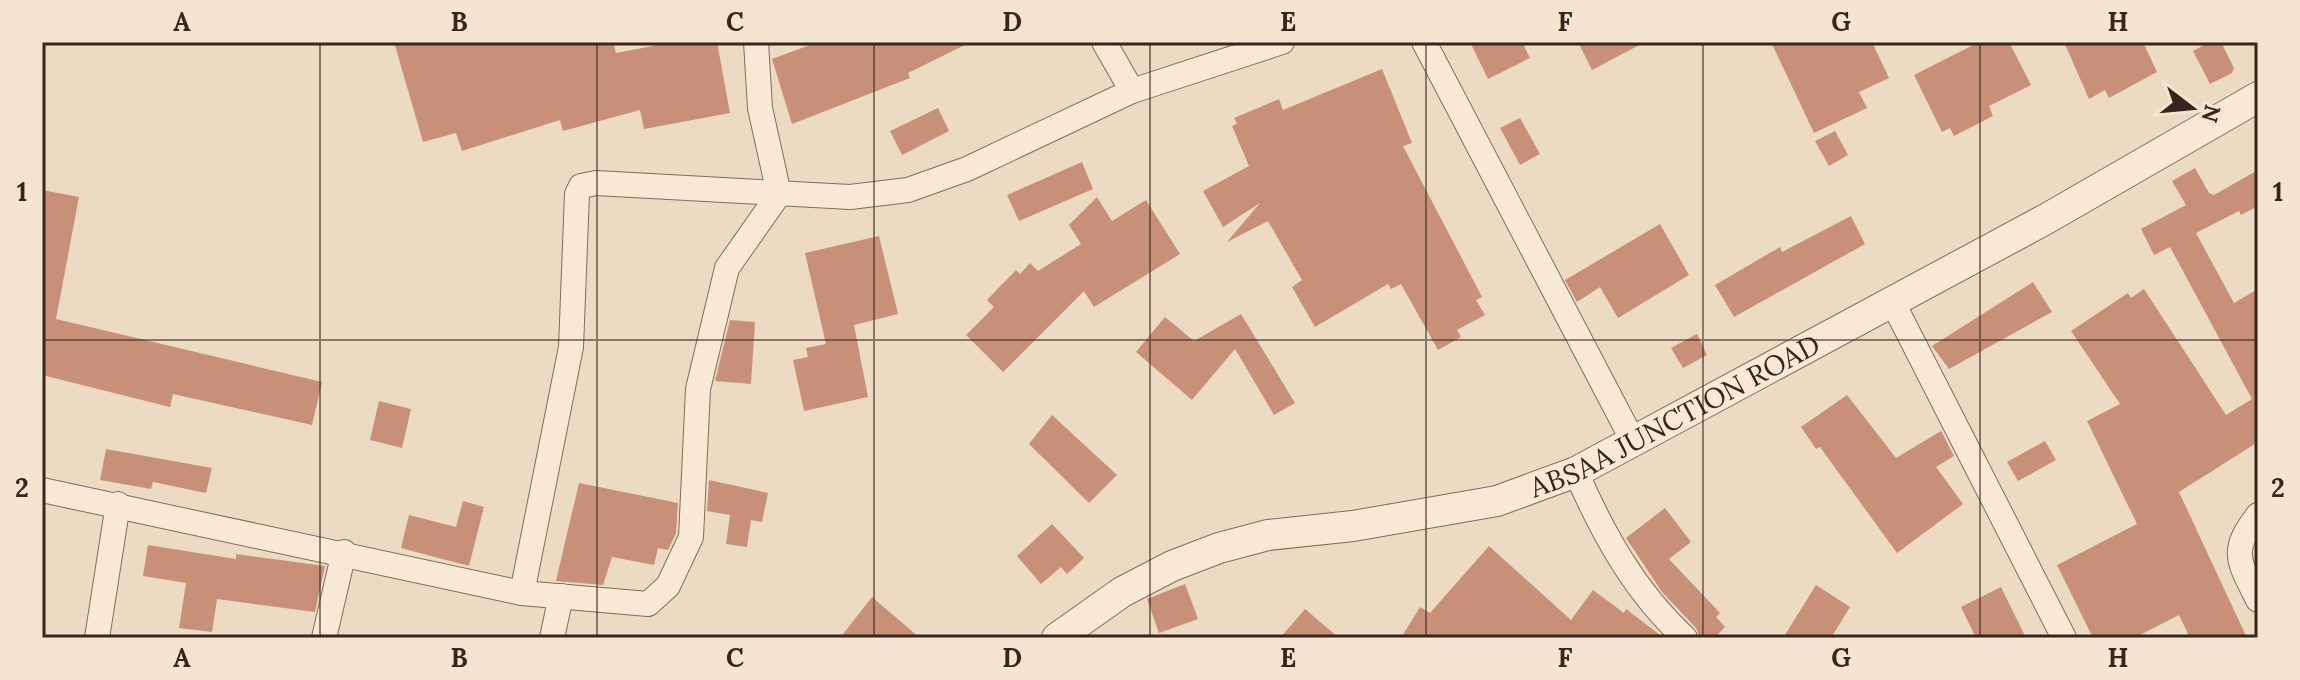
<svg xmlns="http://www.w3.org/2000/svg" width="2300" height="680" font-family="Lora,serif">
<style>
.building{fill:#c99079}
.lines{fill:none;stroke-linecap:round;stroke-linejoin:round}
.minor-casing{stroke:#856b5a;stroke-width:26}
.tertiary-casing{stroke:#856b5a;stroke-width:32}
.minor{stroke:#f7e9d5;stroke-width:24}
.tertiary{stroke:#f7e9d5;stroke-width:30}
.grid{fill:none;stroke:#36261d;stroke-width:2;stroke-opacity:0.55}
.labels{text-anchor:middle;stroke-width:6;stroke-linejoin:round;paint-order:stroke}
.street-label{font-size:28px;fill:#36261d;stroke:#f4e5d1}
.neatline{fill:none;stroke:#36261d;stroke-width:3}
.grid-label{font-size:26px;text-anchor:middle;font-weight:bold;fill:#36261d}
</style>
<rect width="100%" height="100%" fill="#ecdac2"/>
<g class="building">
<polygon points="394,42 613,42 616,53 674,42 717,42 730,113 644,129 640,110 563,131 560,120 462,151 456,133 423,142"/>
<polygon points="818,42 971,42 908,73 910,78 792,124 772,59"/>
<polygon points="1470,42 1522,42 1530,58 1488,79"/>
<polygon points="1578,42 1645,42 1592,70"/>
<polygon points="1771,42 1872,42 1889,78 1859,92 1867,108 1814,133"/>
<polygon points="1979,42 2009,42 2031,85 1989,106 1993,116 1954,136 1950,128 1942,132 1914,75"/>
<polygon points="2064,42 2143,42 2157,72 2109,98 2105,90 2089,99"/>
<polygon points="2210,42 2221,42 2234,68 2232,73 2210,84 2193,51"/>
<polygon points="1382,69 1412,143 1403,146 1482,297 1476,300 1485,315 1457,330 1461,337 1438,350 1401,284 1391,289 1388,284 1315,327 1292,287 1302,280 1268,221 1227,242 1260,203 1223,227 1203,191 1249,166 1232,126 1237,124 1234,118 1279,99 1283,110"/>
<polygon points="938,108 949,131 902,155 890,131"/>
<polygon points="1520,118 1540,154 1520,165 1500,128"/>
<polygon points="1835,131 1848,155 1829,166 1815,141"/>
<polygon points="1082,162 1093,189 1019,221 1007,195"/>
<polygon points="2195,168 2209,193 2214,195 2258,170 2258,206 2241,215 2239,211 2196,233 2234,303 2258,289 2258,442 2179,492 2247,638 2190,638 2179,615 2134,638 2093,638 2057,565 2137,524 2087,421 2120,404 2071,331 2128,293 2131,298 2144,289 2226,415 2252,399 2170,247 2154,255 2141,229 2186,205 2172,181"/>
<polygon points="42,190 79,197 56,319 322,382 312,425 173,394 170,407 42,375"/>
<polygon points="1097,197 1112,221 1146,200 1180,254 1094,307 1084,291 1003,372 966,335 994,307 987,300 1016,270 1020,274 1030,263 1038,271 1081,244 1069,225"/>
<polygon points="1851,216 1865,244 1734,317 1715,285 1780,247 1782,252"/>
<polygon points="1660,224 1689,275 1618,318 1600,287 1577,302 1565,280"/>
<polygon points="879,236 898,314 854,325 868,397 804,411 793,360 808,357 806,348 826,344 805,253"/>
<polygon points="2033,282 2052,312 1949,369 1932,346"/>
<polygon points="1241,314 1295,403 1274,415 1235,349 1192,400 1136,352 1165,317 1194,341"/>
<polygon points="730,320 755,322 751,384 715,381"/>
<polygon points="1697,334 1707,355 1683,368 1671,348"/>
<polygon points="1847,395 1896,458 1941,431 1954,456 1936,467 1963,504 1897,553 1820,447 1816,449 1801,427"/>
<polygon points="379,401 411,409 402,448 370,440"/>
<polygon points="1052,415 1117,475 1089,503 1029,444"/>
<polygon points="2045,441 2056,460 2018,481 2007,462"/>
<polygon points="106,449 212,468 206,493 153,482 151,489 100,480"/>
<polygon points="709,480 768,493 762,522 751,520 747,547 726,544 730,515 707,511"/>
<polygon points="579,483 678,503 676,533 668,550 658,548 654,565 612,557 603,585 556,581"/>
<polygon points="463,501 484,507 469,566 401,548 409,515 456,527"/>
<polygon points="1665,508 1691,542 1669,559 1720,613 1716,617 1725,627 1714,638 1700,638 1696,628 1662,592 1626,538"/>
<polygon points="1052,524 1084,558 1067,574 1061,567 1041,584 1017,556"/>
<polygon points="148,545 236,559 236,554 325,566 315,612 217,599 212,632 179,628 186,583 143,576"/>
<polygon points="1489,546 1571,620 1593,590 1624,613 1626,609 1664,638 1401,638 1420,607 1430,613"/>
<polygon points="1185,584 1198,619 1159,633 1147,599"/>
<polygon points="1816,585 1850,607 1831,638 1783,638"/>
<polygon points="2001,587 2026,638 1976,638 1961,607"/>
<polygon points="872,597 920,638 840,638"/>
<polygon points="1305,609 1339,638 1280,638"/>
</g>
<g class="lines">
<g class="minor-casing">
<g id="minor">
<polyline points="756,42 760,108 779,194"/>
<polyline points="1104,42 1132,91"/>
<polyline points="1424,42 1633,441"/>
<polyline points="1892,301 2064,638"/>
<path d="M 1576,472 C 1603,534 1635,592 1685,638"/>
<polyline points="42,490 522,593 648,604 668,586 691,537 698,389 727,268 779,194"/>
<path d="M 2258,515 C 2229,552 2239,561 2258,600"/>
<polyline points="522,593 571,347 577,194 581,186 596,183 850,197 908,190 967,169 1132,91 1282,42"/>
<polyline points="97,638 118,504"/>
<polyline points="324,638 344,552"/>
<polyline points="552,638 561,596"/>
</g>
</g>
<g class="tertiary-casing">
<g id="tertiary">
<path id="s1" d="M 1057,638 L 1122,592 L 1172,566 L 1219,548 L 1268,535 L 1353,526 L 1497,501 L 1576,472 L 2046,219 L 2258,97"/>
</g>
</g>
<use href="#minor" class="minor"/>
<use href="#tertiary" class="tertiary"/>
</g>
<path class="grid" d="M 320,42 L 320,638M 597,42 L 597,638M 874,42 L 874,638M 1150,42 L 1150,638M 1426,42 L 1426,638M 1703,42 L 1703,638M 1980,42 L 1980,638M 42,340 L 2258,340"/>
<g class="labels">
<g class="street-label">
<text dy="10" stroke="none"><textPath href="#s1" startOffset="666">ABSAA JUNCTION ROAD</textPath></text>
</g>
</g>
<rect width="2300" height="680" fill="none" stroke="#f4e5d1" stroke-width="88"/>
<g transform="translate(2192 108) rotate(106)" stroke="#f4e5d1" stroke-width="6" paint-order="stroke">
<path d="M0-6L14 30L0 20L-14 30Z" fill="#36261d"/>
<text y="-12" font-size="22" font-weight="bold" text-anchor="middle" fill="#36261d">N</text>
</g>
<rect x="44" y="44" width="2212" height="592" class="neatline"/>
<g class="grid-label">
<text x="182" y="31">A</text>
<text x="459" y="31">B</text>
<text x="735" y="31">C</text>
<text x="1012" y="31">D</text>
<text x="1288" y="31">E</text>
<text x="1565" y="31">F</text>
<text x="1841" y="31">G</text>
<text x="2118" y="31">H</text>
<text x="22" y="201">1</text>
<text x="2278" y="201">1</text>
<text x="22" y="497">2</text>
<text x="2278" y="497">2</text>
<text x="182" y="667">A</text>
<text x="459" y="667">B</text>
<text x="735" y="667">C</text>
<text x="1012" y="667">D</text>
<text x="1288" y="667">E</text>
<text x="1565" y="667">F</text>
<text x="1841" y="667">G</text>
<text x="2118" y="667">H</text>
</g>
</svg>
